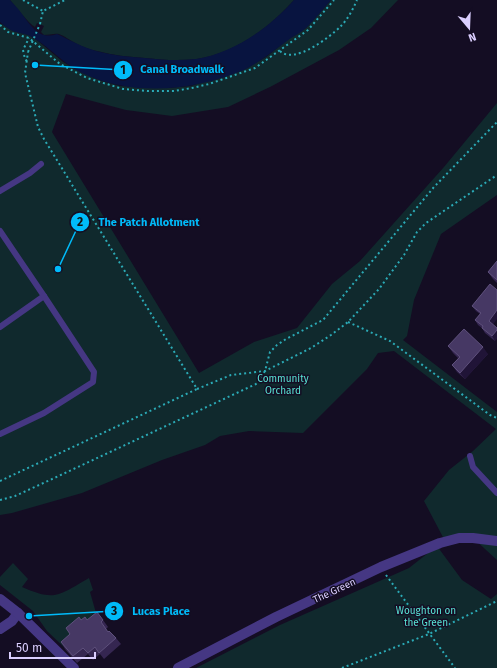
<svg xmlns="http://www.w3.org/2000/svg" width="497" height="668" font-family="'Fira Sans',sans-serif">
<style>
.green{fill:#10292d}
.water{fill:#081440}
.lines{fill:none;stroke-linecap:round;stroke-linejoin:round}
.path{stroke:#2baab6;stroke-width:2;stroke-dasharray:2 3;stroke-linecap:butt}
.service{stroke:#453783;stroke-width:6}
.minor{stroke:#453783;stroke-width:10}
.tertiary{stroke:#453783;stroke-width:10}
.path-bridge{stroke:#2baab6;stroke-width:2;stroke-dasharray:2 3;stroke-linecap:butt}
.wall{fill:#352651}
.shaded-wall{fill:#201437}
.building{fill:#463864;stroke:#5e507c}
.labels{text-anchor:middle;stroke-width:3;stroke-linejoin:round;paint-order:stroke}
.park-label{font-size:10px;fill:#58e2d4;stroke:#140d23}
.street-label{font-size:10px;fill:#dbcfff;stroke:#140d23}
.leader{fill:none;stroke:#00bbfa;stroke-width:1.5}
.callout-dot{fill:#00bbfa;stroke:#140d23;stroke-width:1.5}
.mark-label{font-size:12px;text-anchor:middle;font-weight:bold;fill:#111}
.callout-label{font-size:11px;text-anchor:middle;font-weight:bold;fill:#00bbfa;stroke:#140d23;stroke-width:3;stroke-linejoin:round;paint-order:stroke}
</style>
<rect width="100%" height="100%" fill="#140d23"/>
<g class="green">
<path d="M 10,0 L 294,0 C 269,28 235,53 197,59 C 180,61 162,60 145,58 C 129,57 113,55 97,51 C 91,50 83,47 77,44 C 71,41 65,36 59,34 C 55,33 48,35 44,35 L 41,32 L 44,26 L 37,23 L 35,27 C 27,22 17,8 10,0 Z"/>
<polygon points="331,0 398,0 371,28 339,50 270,87 228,107 172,116 126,110 66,94 52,132 199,373 254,342 297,328 332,284 360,261 444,167 497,103 497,195 441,234 414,300 407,336 403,340 497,412 497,560 473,538 445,541 424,501 449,470 473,451 496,429 394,351 378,353 367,369 303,433 249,431 220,436 205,445 162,460 82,493 12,513 0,515 0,24 2,24 13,31 29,35 38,41 63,62 81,72 102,81 120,86 168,88 191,86 245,69 266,57 291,37 306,28"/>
<polygon points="437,546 462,580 491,599 497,594 497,668 196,668 280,625 409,568"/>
<path d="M 13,563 L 28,579 L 22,587 C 56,602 59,595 89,578 L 93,590 L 90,592 L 96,613 L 70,635 L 65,648 L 47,631 L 33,611 L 0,585 L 0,577 Z"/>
</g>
<path class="water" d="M 0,0 L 10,0 C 14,5 19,9 22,14 C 32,27 39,40 57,34 C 70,40 82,47 96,51 C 112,55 128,57 145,58 C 162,60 179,61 196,59 C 234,53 269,28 294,0 L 331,0 C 323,9 315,19 307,27 C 301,33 293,36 287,41 C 273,51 259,63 244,70 C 193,91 133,97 82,73 C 62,63 49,46 30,36 C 24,33 18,33 13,31 C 8,29 4,25 0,22 Z"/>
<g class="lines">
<g class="path">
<polyline points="23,0 43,11"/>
<polyline points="40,24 43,11 65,0"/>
<polyline points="0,25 8,32 29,38 60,64 87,78 123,89 147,91 174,91 192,88 209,84 255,68 308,30 334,0"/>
<path d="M 280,51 C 294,65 330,37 341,26 C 348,19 353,9 357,0"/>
<polyline points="27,61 25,59 23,50 29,38"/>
<polyline points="348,322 390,341 490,415 497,418"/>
<polyline points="197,389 231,375 265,371 311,348 331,335 348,322 379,289 404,255 417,232 426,223 497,175"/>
<polyline points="0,481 197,389 44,139 38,127 25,73 28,52"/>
<polyline points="0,500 15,496 50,480 256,384 265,371 270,352 277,345 286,339 323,320 434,187 497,122"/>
<polyline points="386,575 455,668"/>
<polyline points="342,668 429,634 497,601"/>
</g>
<g class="service">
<polyline points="0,191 30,173 41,164"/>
<polyline points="0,231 44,296 0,327"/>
<polyline points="0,434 44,413 93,382 94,372 44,296"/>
<polyline points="470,456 473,467 497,493"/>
</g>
<g class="minor">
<polyline points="0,629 12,621 18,613"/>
<polyline points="178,668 276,617 381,567 440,543 459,538 473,538 497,541"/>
</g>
<polyline class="tertiary" points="0,599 18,613 74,668"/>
<polyline class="path-bridge" points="28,52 40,24"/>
</g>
<g class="wall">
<polygon points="497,261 497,283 493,279 488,272"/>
<polygon points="490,284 493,325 495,341 485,333 482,328 478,325 475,320 480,314 476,311 472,306"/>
<polygon points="448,346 488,354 465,379 457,372 452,365 458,358 453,353"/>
<polygon points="87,620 103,620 108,627 106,629 108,632 116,638 121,644 104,659 100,654 93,660 88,654 77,663 65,649 61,642"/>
</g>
<g class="shaded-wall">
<polygon points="497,310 497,319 492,326 489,321"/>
<polygon points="497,330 497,339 495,341 492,336"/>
<polygon points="483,347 488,354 465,379 460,373"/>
</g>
<g class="building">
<polygon points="497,261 497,280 488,272"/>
<polygon points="490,284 497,290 497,310 489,321 497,328 497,330 492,336 482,328 483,326 475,320 481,313 472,306"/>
<polygon points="464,329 483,347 460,373 452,365 460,357 448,346"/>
<polygon points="97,612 103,620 101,622 108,632 109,631 116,638 99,653 95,647 88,653 83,648 73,656 61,642 70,634 66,628 79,617 81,620 85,617 87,620"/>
</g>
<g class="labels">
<g class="park-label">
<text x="283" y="382">Community<tspan x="283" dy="12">Orchard</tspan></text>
<text x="426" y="614">Woughton on<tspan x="426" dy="12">the Green</tspan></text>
</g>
<g class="street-label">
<text transform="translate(334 590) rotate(-25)" y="4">The Green</text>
</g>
</g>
<path class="leader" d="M35 65L123 70M58 269L80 222M29 616L114 611"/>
<g class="callout-dot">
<circle cx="35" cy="65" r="4"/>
<circle cx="58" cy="269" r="4"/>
<circle cx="29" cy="616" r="4"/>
<circle cx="123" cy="70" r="10"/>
<circle cx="80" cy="222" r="10"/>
<circle cx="114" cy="611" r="10"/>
</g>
<g class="mark-label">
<text x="123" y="74">1</text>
<text x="80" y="226">2</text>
<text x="114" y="615">3</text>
</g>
<g class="callout-label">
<text x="182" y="73">Canal Broadwalk</text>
<text x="149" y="226">The Patch Allotment</text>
<text x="161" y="615">Lucas Place</text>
</g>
<g transform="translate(469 28) rotate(161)" stroke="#140d23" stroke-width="3" paint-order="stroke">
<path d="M0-3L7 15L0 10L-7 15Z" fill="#dbcfff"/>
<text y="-6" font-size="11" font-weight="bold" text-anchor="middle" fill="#dbcfff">N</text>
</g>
<path d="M10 652v6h85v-6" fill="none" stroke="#dbcfff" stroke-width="2"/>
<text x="16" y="652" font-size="12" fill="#dbcfff" stroke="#140d23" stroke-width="3" paint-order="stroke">50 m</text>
</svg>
